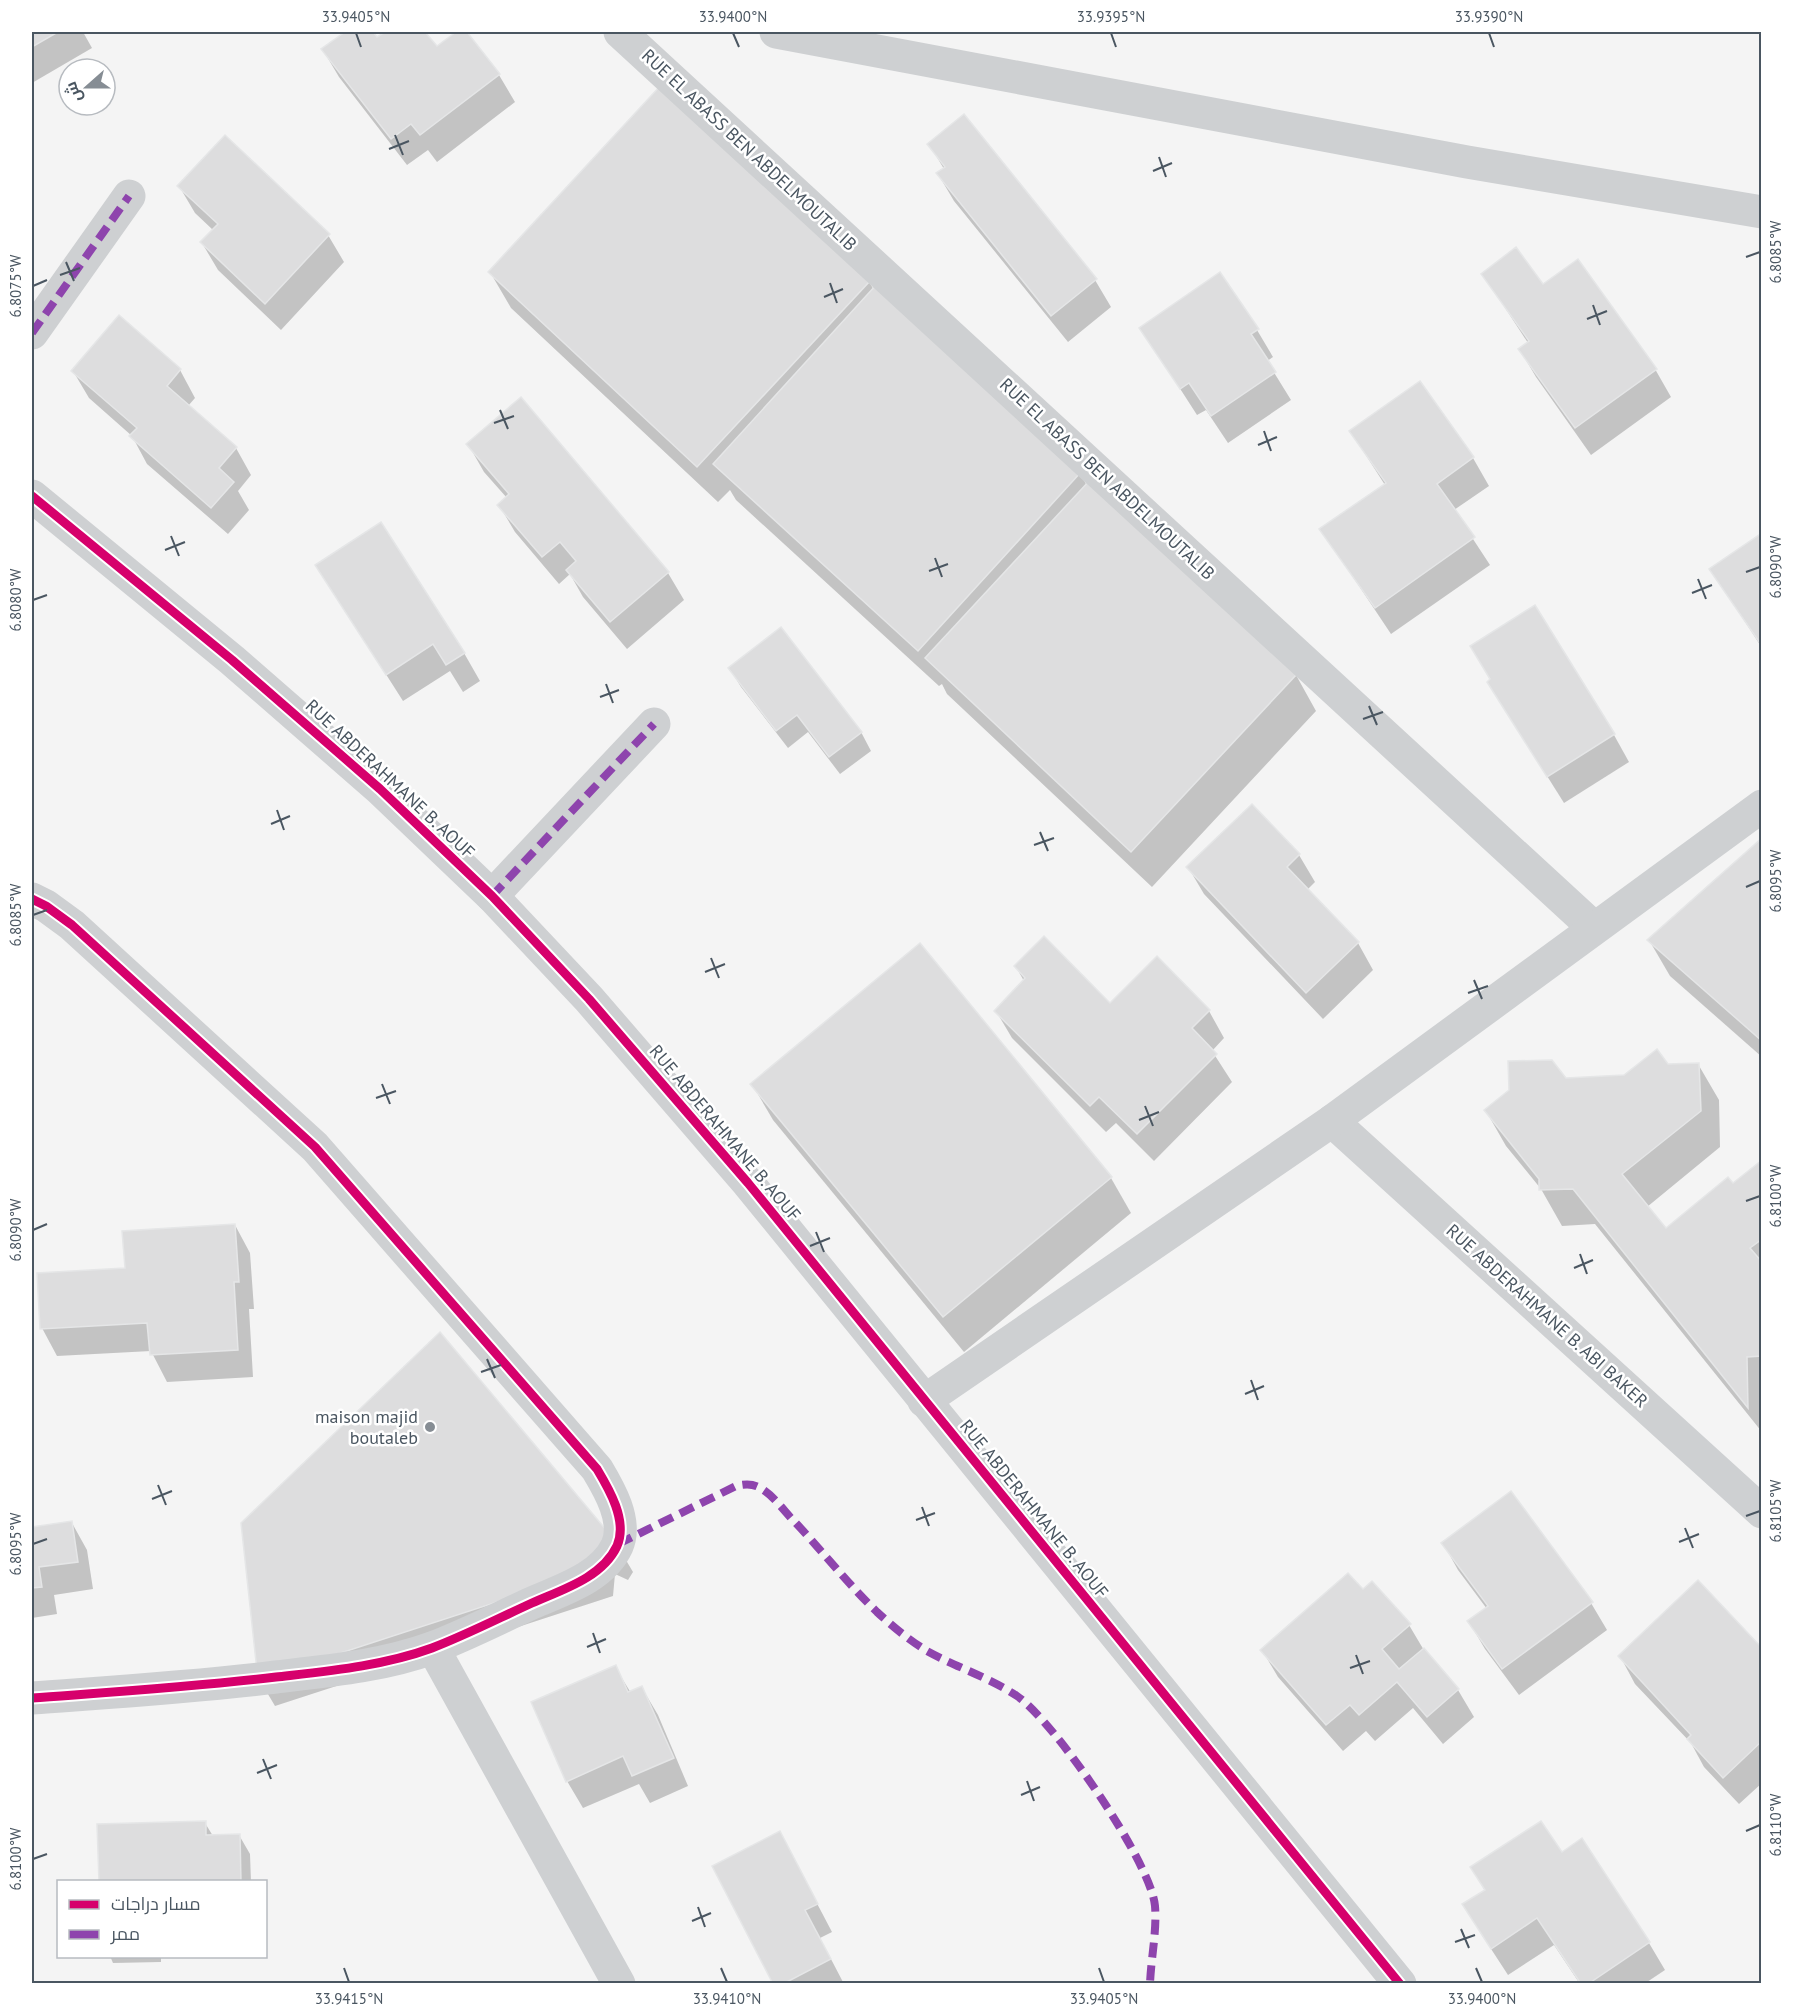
<svg xmlns="http://www.w3.org/2000/svg" width="1793" height="2015" font-family="'PT Sans',Cairo,sans-serif">
<style>
.shadow{fill:#0003}
.building{fill:#ddddde;stroke:#e5e6e7;stroke-width:1.5}
.lines{fill:none;stroke-linecap:round;stroke-linejoin:round}
.street{stroke:#ced0d2;stroke-width:33}
.quiet{stroke:#8e44ad;stroke-width:8;stroke-dasharray:15 8;stroke-linecap:butt}
.cycleway-casing{stroke:#fff;stroke-width:13}
.cycleway{stroke:#d6006c;stroke-width:9}
.ticks{fill:none;stroke:#4a5661;stroke-width:2}
.poi-dot{fill:#868d94;stroke:#fff;stroke-width:2}
.labels{text-anchor:middle;stroke-width:5;stroke-linejoin:round;paint-order:stroke}
.street-label{font-size:18px;fill:#4a5661;stroke:#fff}
.poi-label{font-size:18px;fill:#4a5661;stroke:#fff;text-anchor:end}
.neatline{fill:none;stroke:#4a5661;stroke-width:2}
.ticks-label{font-size:15px;text-anchor:middle;fill:#4a5661}
</style>
<rect width="100%" height="100%" fill="#f4f4f4"/>
<g class="shadow">
<polygon points="32,32 83,32 92,48 32,83"/>
<polygon points="347,32 371,32 377,39 387,32 423,32 436,49 458,32 465,32 499,75 515,102 437,162 428,150 407,165 339,77 323,50"/>
<polygon points="929,144 1095,280 1111,307 1068,342 954,201 938,174 944,169"/>
<polygon points="179,186 328,235 344,262 281,330 218,270 202,243 213,230 195,213"/>
<polygon points="490,272 869,282 874,290 1080,473 1087,486 1296,675 1316,711 1152,887 947,694 942,684 939,686 736,500 730,490 718,502 511,308"/>
<polygon points="1483,274 1543,286 1655,369 1671,397 1591,455 1536,377 1520,350 1528,343"/>
<polygon points="1141,328 1257,330 1273,357 1267,361 1291,400 1228,443 1206,410 1197,415"/>
<polygon points="180,370 195,398 188,406 236,448 251,475 238,491 249,510 228,534 147,464 132,436 89,398 73,371"/>
<polygon points="1420,383 1473,458 1489,486 1454,510 1490,565 1391,634 1321,529 1385,485 1351,432"/>
<polygon points="521,399 668,573 684,600 627,649 583,597 570,574 559,584 515,532 499,505 507,498 484,472 468,444"/>
<polygon points="1762,535 1762,648 1711,569"/>
<polygon points="317,566 464,653 480,681 463,692 450,671 403,701"/>
<polygon points="730,669 861,732 871,751 840,774 808,732 788,748 741,687"/>
<polygon points="1505,709 1614,735 1629,762 1564,803"/>
<polygon points="1762,840 1762,1057 1670,976 1649,940"/>
<polygon points="1299,855 1315,882 1307,890 1358,943 1373,970 1323,1019 1204,894 1188,867"/>
<polygon points="1016,967 1110,1005 1209,1011 1224,1038 1212,1051 1232,1082 1154,1161 1116,1123 1106,1132 1012,1038 996,1011 1024,981"/>
<polygon points="1698,1064 1719,1100 1720,1147 1647,1207 1665,1230 1733,1185 1762,1162 1762,1432 1595,1224 1562,1226 1541,1189 1506,1146 1486,1111 1565,1079 1624,1077 1668,1065"/>
<polygon points="752,1084 1111,1178 1131,1213 964,1352 773,1120"/>
<polygon points="235,1225 250,1253 254,1309 249,1309 253,1377 167,1382 151,1351 57,1356 42,1328 126,1270"/>
<polygon points="72,1523 87,1550 93,1589 54,1595 57,1614 32,1618 32,1528"/>
<polygon points="1443,1543 1591,1603 1607,1630 1519,1695 1485,1649 1469,1622 1487,1609 1458,1570"/>
<polygon points="617,1545 633,1572 628,1580 615,1574 613,1596 275,1706 259,1679"/>
<polygon points="1409,1625 1425,1652 1458,1690 1474,1717 1443,1744 1413,1708 1375,1741 1366,1731 1343,1751 1278,1677 1262,1650"/>
<polygon points="1762,1651 1762,1783 1739,1804 1704,1767 1691,1743 1635,1684 1620,1656"/>
<polygon points="615,1667 631,1693 642,1688 658,1715 688,1786 650,1803 639,1784 583,1808 567,1781"/>
<polygon points="205,1823 213,1836 239,1835 250,1854 251,1882 101,1882"/>
<polygon points="780,1833 832,1932 820,1938 844,1984 775,1984"/>
<polygon points="1561,1855 1649,1943 1665,1970 1644,1984 1580,1984 1554,1945 1508,1975 1480,1932 1485,1891 1472,1868"/>
<polygon points="110,1956 161,1956 161,1962 113,1963"/>
</g>
<g class="building">
<polygon points="32,32 58,32 32,47"/>
<polygon points="345,32 373,32 377,37 385,32 425,32 437,46 456,32 467,32 500,74 420,135 411,124 391,139 321,49"/>
<polygon points="661,85 870,281 697,467 488,272"/>
<polygon points="964,114 1097,279 1051,316 936,173 945,167 927,144"/>
<polygon points="225,135 330,234 265,304 200,242 218,224 177,186"/>
<polygon points="1516,247 1543,284 1578,259 1657,369 1575,428 1518,349 1529,341 1481,274"/>
<polygon points="1220,272 1259,329 1251,334 1276,372 1211,416 1189,383 1180,389 1139,328"/>
<polygon points="876,285 1081,472 918,651 713,464"/>
<polygon points="119,315 181,369 167,386 237,447 219,468 234,482 211,508 129,436 137,428 71,371"/>
<polygon points="1420,381 1474,457 1437,484 1475,537 1375,608 1319,529 1386,483 1349,431"/>
<polygon points="521,397 669,572 610,622 566,570 576,561 560,542 542,557 497,505 509,494 466,444"/>
<polygon points="1090,480 1297,674 1131,852 925,658"/>
<polygon points="381,522 465,653 446,665 433,644 386,675 315,565"/>
<polygon points="1762,533 1762,646 1709,569"/>
<polygon points="1535,605 1615,734 1547,777 1487,682 1490,679 1470,646"/>
<polygon points="781,627 862,732 829,757 797,715 776,731 728,668"/>
<polygon points="1252,804 1300,854 1287,867 1359,942 1306,993 1186,867"/>
<polygon points="1762,838 1762,1041 1647,940"/>
<polygon points="1044,936 1110,1003 1157,956 1210,1010 1192,1028 1217,1054 1137,1134 1099,1097 1090,1106 994,1011 1025,978 1014,966"/>
<polygon points="920,943 1112,1177 943,1317 750,1084"/>
<polygon points="1657,1049 1668,1064 1699,1063 1701,1111 1622,1174 1666,1228 1728,1177 1733,1183 1762,1160 1762,1239 1750,1248 1762,1262 1762,1356 1747,1357 1748,1408 1573,1189 1539,1190 1539,1179 1484,1110 1509,1090 1508,1061 1552,1060 1566,1078 1624,1075"/>
<polygon points="235,1224 239,1282 234,1282 238,1350 150,1355 147,1323 40,1329 37,1273 125,1268 122,1231"/>
<polygon points="440,1332 618,1544 598,1569 258,1680 241,1523"/>
<polygon points="1511,1491 1593,1602 1502,1669 1467,1621 1488,1606 1441,1543"/>
<polygon points="72,1521 78,1562 39,1567 42,1587 32,1588 32,1527"/>
<polygon points="1348,1573 1363,1589 1372,1581 1411,1624 1382,1649 1399,1669 1424,1648 1459,1689 1427,1717 1397,1682 1359,1715 1350,1705 1326,1725 1260,1650"/>
<polygon points="1698,1580 1762,1648 1762,1741 1723,1778 1687,1739 1691,1735 1618,1656"/>
<polygon points="616,1665 628,1692 642,1686 674,1758 632,1776 623,1756 566,1782 531,1702"/>
<polygon points="206,1821 206,1835 240,1834 241,1882 99,1882 97,1824"/>
<polygon points="1541,1821 1562,1852 1582,1838 1650,1942 1588,1984 1581,1984 1537,1918 1491,1949 1462,1904 1485,1890 1470,1867"/>
<polygon points="780,1831 818,1904 805,1910 831,1959 783,1984 773,1984 712,1866"/>
</g>
<g class="lines">
<g class="street">
<polyline points="620,32 1593,927"/>
<polyline points="776,32 1467,162 1762,212"/>
<polyline points="32,333 129,196"/>
<polyline points="32,496 232,660 380,789 492,896 589,999 748,1183 1400,1984"/>
<polyline points="492,896 654,724"/>
<path d="M 32,899 L 46,906 L 72,925 L 315,1147 L 597,1469 C 609,1489 628,1521 617,1546 C 602,1578 561,1590 532,1603 C 499,1618 466,1635 432,1648 C 383,1666 328,1671 276,1677 C 195,1687 113,1692 32,1698"/>
<polyline points="1332,1121 1762,1512"/>
<polyline points="924,1401 1332,1121 1762,806"/>
<polyline points="433,1648 619,1984"/>
</g>
<g class="quiet">
<polyline points="32,333 129,196"/>
<polyline points="492,896 654,724"/>
<path d="M 618,1544 L 736,1486 C 745,1484 753,1483 762,1489 C 773,1496 782,1508 791,1518 C 820,1548 846,1582 877,1612 C 892,1626 909,1640 927,1651 C 956,1667 988,1677 1017,1696 C 1054,1721 1151,1862 1155,1906 C 1157,1931 1151,1958 1150,1984"/>
</g>
<g class="cycleway-casing">
<g id="cycleway">
<polyline points="32,496 232,660 380,789 492,896 589,999 748,1183 1400,1984"/>
<path d="M 32,899 L 46,906 L 72,925 L 315,1147 L 597,1469 C 609,1489 628,1521 617,1546 C 602,1578 561,1590 532,1603 C 499,1618 466,1635 432,1648 C 383,1666 328,1671 276,1677 C 195,1687 113,1692 32,1698"/>
</g>
</g>
<use href="#cycleway" class="cycleway"/>
</g>
<path class="ticks" d="M 356,33 L 361,47M 733,33 L 739,47M 1111,33 L 1116,47M 1489,33 L 1494,47M 395,135 L 403,155M 389,149 L 409,141M 1159,157 L 1166,177M 1153,171 L 1172,163M 1746,257 L 1760,252M 66,262 L 74,281M 60,275 L 80,268M 830,283 L 837,303M 33,286 L 47,280M 824,297 L 843,289M 1593,305 L 1600,325M 1587,319 L 1607,311M 500,410 L 508,429M 494,423 L 514,416M 1264,431 L 1271,451M 1258,445 L 1277,437M 171,536 L 179,556M 165,550 L 185,542M 935,558 L 942,577M 929,571 L 948,564M 1746,572 L 1760,567M 1698,579 L 1706,599M 1692,593 L 1712,585M 33,600 L 47,595M 606,684 L 613,703M 600,697 L 619,690M 1369,706 L 1377,725M 1363,719 L 1383,712M 277,810 L 284,830M 271,824 L 290,816M 1040,832 L 1048,851M 1034,845 L 1054,838M 1746,887 L 1760,881M 33,915 L 47,910M 711,958 L 719,978M 705,972 L 725,964M 1474,980 L 1482,999M 1468,993 L 1488,986M 382,1084 L 390,1104M 376,1098 L 396,1091M 1145,1106 L 1153,1126M 1139,1120 L 1159,1112M 1746,1201 L 1760,1196M 33,1230 L 47,1224M 816,1232 L 824,1252M 810,1246 L 830,1238M 1580,1254 L 1587,1274M 1574,1268 L 1593,1260M 487,1359 L 495,1378M 481,1372 L 501,1365M 1251,1380 L 1258,1400M 1245,1394 L 1264,1386M 158,1485 L 166,1505M 152,1499 L 172,1491M 922,1507 L 929,1526M 1746,1516 L 1760,1511M 916,1520 L 935,1513M 1685,1528 L 1693,1548M 1679,1542 L 1699,1534M 33,1544 L 47,1539M 593,1633 L 600,1653M 587,1647 L 606,1639M 1356,1655 L 1363,1674M 1350,1668 L 1370,1661M 263,1759 L 271,1779M 257,1773 L 277,1765M 1027,1781 L 1034,1801M 1021,1795 L 1040,1787M 1746,1831 L 1760,1825M 33,1859 L 47,1854M 698,1907 L 705,1927M 692,1921 L 711,1913M 1461,1929 L 1469,1948M 1455,1942 L 1475,1935M 344,1968 L 349,1982M 721,1968 L 727,1982M 1099,1968 L 1104,1982M 1476,1968 L 1482,1982"/>
<circle class="poi-dot" cx="430" cy="1427" r="6"/>
<g class="labels">
<g class="street-label">
<text transform="translate(749 150) rotate(43)" y="6">RUE EL ABASS BEN ABDELMOUTALIB</text>
<text transform="translate(1107 479) rotate(43)" y="6">RUE EL ABASS BEN ABDELMOUTALIB</text>
<text transform="translate(390 779) rotate(43)" y="6">RUE ABDERAHMANE B. AOUF</text>
<text transform="translate(725 1133) rotate(50)" y="6">RUE ABDERAHMANE B. AOUF</text>
<text transform="translate(1547 1316) rotate(42)" y="6">RUE ABDERAHMANE B. ABI BAKER</text>
<text transform="translate(1034 1509) rotate(51)" y="6">RUE ABDERAHMANE B. AOUF</text>
</g>
<g class="poi-label">
<text x="418" y="1423">maison majid<tspan x="418" dy="21">boutaleb</tspan></text>
</g>
</g>
<rect width="1793" height="2015" fill="none" stroke="#ffffff" stroke-width="66"/>
<rect x="57" y="1880" width="210" height="78" fill="#ffffff" stroke="#b7bbc0" stroke-width="1.5"/>
<rect x="69" y="1900" width="30" height="9" fill="#d6006c" stroke="#b7bbc0" stroke-width="1.5"/>
<text x="111" y="1910" font-size="18" fill="#4a5661">مسار دراجات</text>
<rect x="69" y="1930" width="30" height="9" fill="#8e44ad" stroke="#b7bbc0" stroke-width="1.5"/>
<text x="111" y="1940" font-size="18" fill="#4a5661">ممر</text>
<g transform="translate(87 87) rotate(249)"><circle r="28" fill="#ffffff" stroke="#b7bbc0" stroke-width="1.5"/>
<path d="M0-4.5L10 22L0 15L-10 22Z" fill="#868d94"/>
<text y="-9" font-size="16" font-weight="bold" text-anchor="middle" fill="#4a5661">ش</text>
</g>
<rect x="33" y="33" width="1727" height="1949" class="neatline"/>
<g class="ticks-label">
<text x="356" y="22">33.9405°N</text>
<text x="733" y="22">33.9400°N</text>
<text x="1111" y="22">33.9395°N</text>
<text x="1489" y="22">33.9390°N</text>
<text transform="translate(1776 252) rotate(-90)" y="5">6.8085°W</text>
<text transform="translate(16 286) rotate(-90)" y="5">6.8075°W</text>
<text transform="translate(1776 567) rotate(-90)" y="5">6.8090°W</text>
<text transform="translate(16 600) rotate(-90)" y="5">6.8080°W</text>
<text transform="translate(1776 881) rotate(-90)" y="5">6.8095°W</text>
<text transform="translate(16 915) rotate(-90)" y="5">6.8085°W</text>
<text transform="translate(1776 1196) rotate(-90)" y="5">6.8100°W</text>
<text transform="translate(16 1230) rotate(-90)" y="5">6.8090°W</text>
<text transform="translate(1776 1511) rotate(-90)" y="5">6.8105°W</text>
<text transform="translate(16 1544) rotate(-90)" y="5">6.8095°W</text>
<text transform="translate(1776 1825) rotate(-90)" y="5">6.8110°W</text>
<text transform="translate(16 1859) rotate(-90)" y="5">6.8100°W</text>
<text x="349" y="2004">33.9415°N</text>
<text x="727" y="2004">33.9410°N</text>
<text x="1104" y="2004">33.9405°N</text>
<text x="1482" y="2004">33.9400°N</text>
</g>
</svg>
